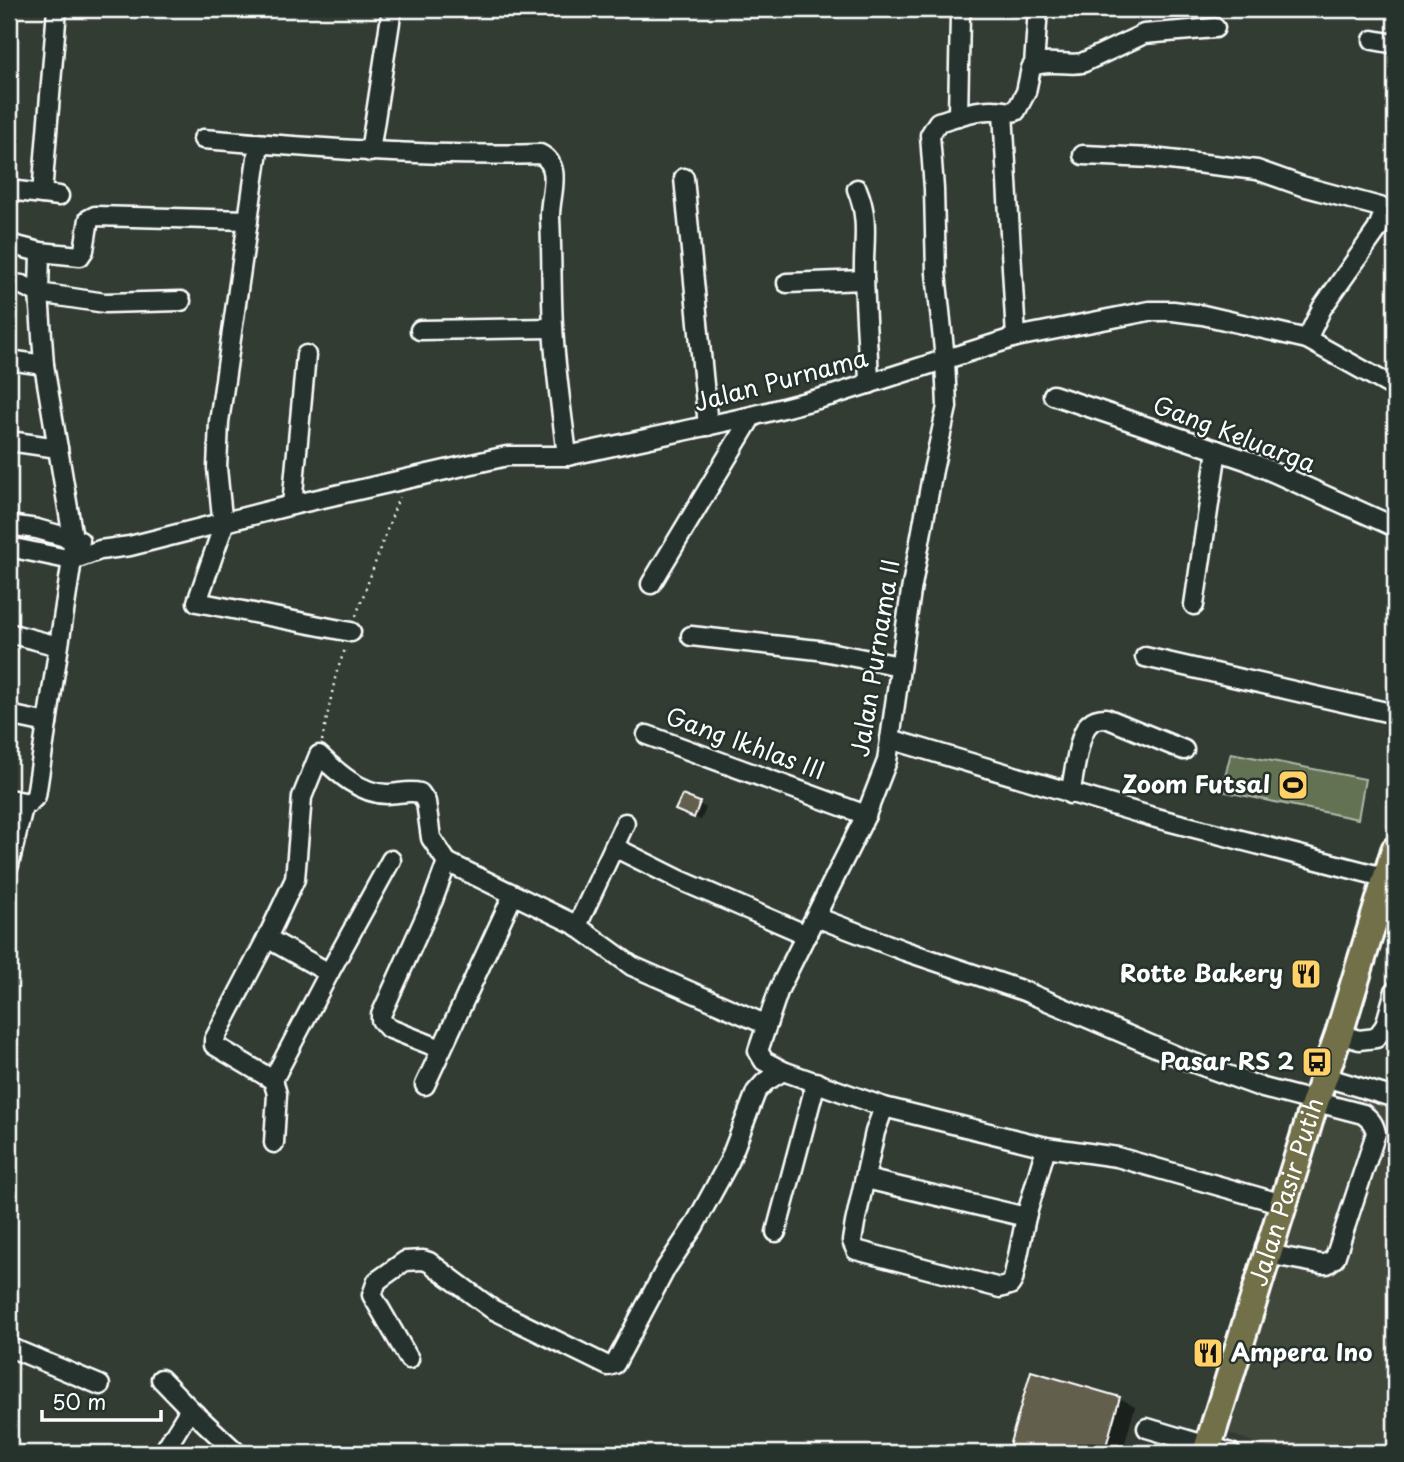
<svg xmlns="http://www.w3.org/2000/svg" width="1404" height="1462" font-family="'Playpen Sans',sans-serif">
<style>
.built{fill:#41463b}
.green{fill:#637253;stroke:#b1b8a9;stroke-width:2}
.shadow{fill:#0007}
.building{fill:#645e4d;stroke:#fff;stroke-width:2}
.lines{fill:none;stroke-linecap:round;stroke-linejoin:round}
.minor-casing{stroke:#fff;stroke-width:23}
.highway-casing{stroke:#fff;stroke-width:32}
.path{stroke:#fff;stroke-width:2.5;stroke-dasharray:2 5;stroke-linecap:butt}
.minor{stroke:#26332d;stroke-width:18}
.highway{stroke:#71704a;stroke-width:26}
.labels{text-anchor:middle;stroke-width:5;stroke-linejoin:round;paint-order:stroke}
.street-label{font-size:24px;fill:#fff;stroke:#26332d}
.poi-label{font-size:24px;font-weight:bold;fill:#fff;stroke:#26332d;text-anchor:end}
</style>
<rect width="100%" height="100%" fill="#323c33"/>
<filter id="ink" filterUnits="userSpaceOnUse"><feTurbulence type="fractalNoise" baseFrequency=".0143" numOctaves="2"/><feDisplacementMap in="SourceGraphic" scale="14" xChannelSelector="R" yChannelSelector="G"/><feConvolveMatrix kernelMatrix="1 2 1 2 8 2 1 2 1" color-interpolation-filters="sRGB"/></filter>
<g filter="url(#ink)">
<polygon class="built" points="1334,1079 1395,1102 1395,1453 1285,1453 1219,1430"/>
<polygon class="green" points="1231,753 1365,779 1358,819 1221,791"/>
<g class="shadow">
<polygon points="699,804 706,808 701,820 685,814"/>
<polygon points="1032,1373 1120,1398 1135,1407 1122,1453 1009,1453"/>
</g>
<g class="building">
<polygon points="682,795 700,802 694,818 675,810"/>
<polygon points="1031,1371 1120,1397 1104,1453 1007,1453"/>
</g>
<g class="lines">
<g class="minor-casing">
<g id="minor">
<path d="M 1215,28 L 1144,34 L 1082,63 C 1067,66 1042,58 1031,68 L 1026,92 L 1016,111 C 1008,113 1003,110 994,110 C 976,109 955,117 938,122 L 930,135 L 934,189 L 936,273 L 945,359 L 947,407 L 933,470 L 911,591 L 887,761 L 866,815 L 779,989 L 758,1051 L 764,1061 L 783,1071 L 884,1107 L 1046,1147 L 1117,1157 L 1283,1204"/>
<polyline points="1373,40 1395,44"/>
<polyline points="1034,65 1038,9"/>
<polyline points="1003,112 1016,337"/>
<polyline points="958,116 960,15 963,9"/>
<path d="M 203,139 C 315,148 427,157 540,154 C 564,166 549,196 550,218 C 552,254 551,290 553,326 C 555,369 562,413 567,456"/>
<polyline points="259,144 219,422 217,468 223,527 197,602 351,632"/>
<polyline points="370,152 392,9"/>
<polyline points="1083,155 1152,158 1257,170 1302,186 1380,207 1383,215 1377,230 1322,308 1307,339"/>
<polyline points="684,178 708,426"/>
<path d="M 857,189 C 870,220 863,243 864,275 C 865,311 868,347 869,384"/>
<polyline points="9,190 59,196"/>
<polyline points="42,194 57,9"/>
<polyline points="9,244 40,252 80,256 84,250 89,219 95,216 248,220"/>
<polyline points="40,252 39,293 105,303 181,301"/>
<polyline points="9,283 22,285 39,293 44,365 73,538 72,560 36,796 29,803 9,799"/>
<polyline points="787,283 864,280"/>
<polyline points="420,330 553,328"/>
<polyline points="9,360 44,365"/>
<polyline points="1053,395 1246,460 1395,527"/>
<polyline points="9,441 58,448"/>
<polyline points="292,505 306,355"/>
<polyline points="9,525 37,529 80,541"/>
<polyline points="9,547 72,560 100,550 130,546 292,505 507,456 567,456 752,416 833,395 1016,337 1149,311 1173,311 1203,315 1307,339 1395,388"/>
<polyline points="651,584 752,416"/>
<polyline points="1194,605 1217,450"/>
<polyline points="9,633 58,646"/>
<polyline points="691,636 818,650 900,666"/>
<polyline points="1145,657 1395,714"/>
<polyline points="9,715 47,723"/>
<polyline points="647,735 866,815"/>
<polyline points="890,739 1156,818 1395,880"/>
<path d="M 1070,794 C 1074,778 1078,732 1090,723 C 1094,719 1100,718 1106,718 L 1184,750"/>
<polyline points="614,847 680,880 807,935"/>
<polyline points="9,865 24,803"/>
<path d="M 816,917 L 905,951 L 1024,991 L 1186,1060 L 1263,1088 L 1363,1114 C 1371,1120 1374,1124 1376,1133 L 1335,1258 L 1327,1264 L 1321,1264 L 1267,1254"/>
<polyline points="577,926 625,823"/>
<polyline points="267,938 329,973 391,860"/>
<polyline points="1339,1034 1359,1040 1376,1038 1385,1026 1395,991"/>
<polyline points="441,1049 388,1028 381,1020 381,1015 433,900 447,862 574,924 632,966 767,1025"/>
<polyline points="1325,1077 1395,1098"/>
<polyline points="273,1080 329,973"/>
<polyline points="425,1085 513,895"/>
<polyline points="884,1107 875,1132 855,1223 852,1241 856,1250 1000,1288 1010,1285 1013,1280 1026,1217 1046,1147"/>
<path d="M 274,1143 L 277,1094 L 273,1080 L 214,1045 L 214,1040 L 267,938 L 295,879 L 302,797 L 319,755 C 337,772 360,794 387,794 C 398,794 409,790 420,793 L 426,802 L 431,838 L 447,862"/>
<polyline points="866,1179 1026,1217"/>
<polyline points="776,1232 816,1082"/>
<polyline points="9,1347 100,1385"/>
<polyline points="409,1359 372,1295 377,1281 405,1261 423,1260 429,1262 492,1309 608,1366 615,1364 666,1268 694,1226 729,1162 756,1092 765,1082 783,1071"/>
<polyline points="161,1379 190,1409"/>
<polyline points="1147,1428 1231,1453"/>
<polyline points="163,1453 190,1409 237,1453"/>
</g>
</g>
<g class="highway-casing">
<g id="highway">
<path id="s1" d="M 1206,1453 L 1315,1102 L 1339,1034 L 1395,850"/>
</g>
</g>
<g class="path">
<polyline points="356,616 399,497"/>
<polyline points="322,741 336,674 345,649"/>
</g>
<use href="#minor" class="minor"/>
<use href="#highway" class="highway"/>
</g>
</g>
<defs>
<g id="stadium-square" transform="scale(1.575)"><rect x="-9" y="-9" width="18" height="18" rx="4" fill="#ffd166" stroke="#26332d"/><path d="M0-5a6.5 5 0 1 0 0 10a6.5 5 0 1 0 0-10ZM-3.5-1.8h7v3.6h-7Z" fill="#111"/></g>
<g id="restaurant-square" transform="scale(1.575)"><rect x="-9" y="-9" width="18" height="18" rx="4" fill="#ffd166" stroke="#26332d"/><path d="M-5-6h1v4h1v-4h1v4h1v-4h1v5L-1.5 .5V6h-2V.5L-5-1ZM5-6V6H3V1.5H1.5Q1.5-4 5-6Z" fill="#111"/></g>
<g id="bus-square" transform="scale(1.575)"><rect x="-9" y="-9" width="18" height="18" rx="4" fill="#ffd166" stroke="#26332d"/><path d="M-5-6H5V4H4V6H2V4H-2V6H-4V4H-5ZM-3.5-4V0h7V-4ZM-3.5 1.2v1.5H-2V1.2ZM2 1.2v1.5H3.5V1.2Z" fill="#111"/></g>
</defs>
<g fill-rule="evenodd">
<use href="#stadium-square" x="1293" y="785"/>
<use href="#restaurant-square" x="1306" y="974"/>
<use href="#bus-square" x="1317" y="1062"/>
<use href="#restaurant-square" x="1208" y="1353"/>
</g>
<g class="labels">
<g class="street-label">
<text transform="translate(781 381) rotate(-15)" y="8">Jalan Purnama</text>
<text transform="translate(1234 435) rotate(21)" y="8">Gang Keluarga</text>
<text transform="translate(876 658) rotate(-81)" y="8">Jalan Purnama II</text>
<text transform="translate(745 744) rotate(20)" y="8">Gang Ikhlas III</text>
<text dy="8" stroke="none"><textPath href="#s1" startOffset="273">Jalan Pasir Putih</textPath></text>
</g>
<g class="poi-label">
<text x="1270" y="793">Zoom Futsal</text>
<text x="1283" y="982">Rotte Bakery</text>
<text x="1294" y="1070">Pasar RS 2</text>
<text x="1231" y="1361" text-anchor="start">Ampera Ino</text>
</g>
</g>
<rect width="1404" height="1462" fill="none" stroke="#26332d" stroke-width="35"/>
<rect x="18" y="18" width="1369" height="1427" fill="none" stroke="#fff" stroke-width="2.5" filter="url(#ink)"/>
<path d="M42 1410v10h119v-10" fill="none" stroke="#ffffff" stroke-width="3.5"/>
<text x="52" y="1410" font-size="21" fill="#ffffff" stroke="#26332d" stroke-width="5" paint-order="stroke">50 m</text>
</svg>
